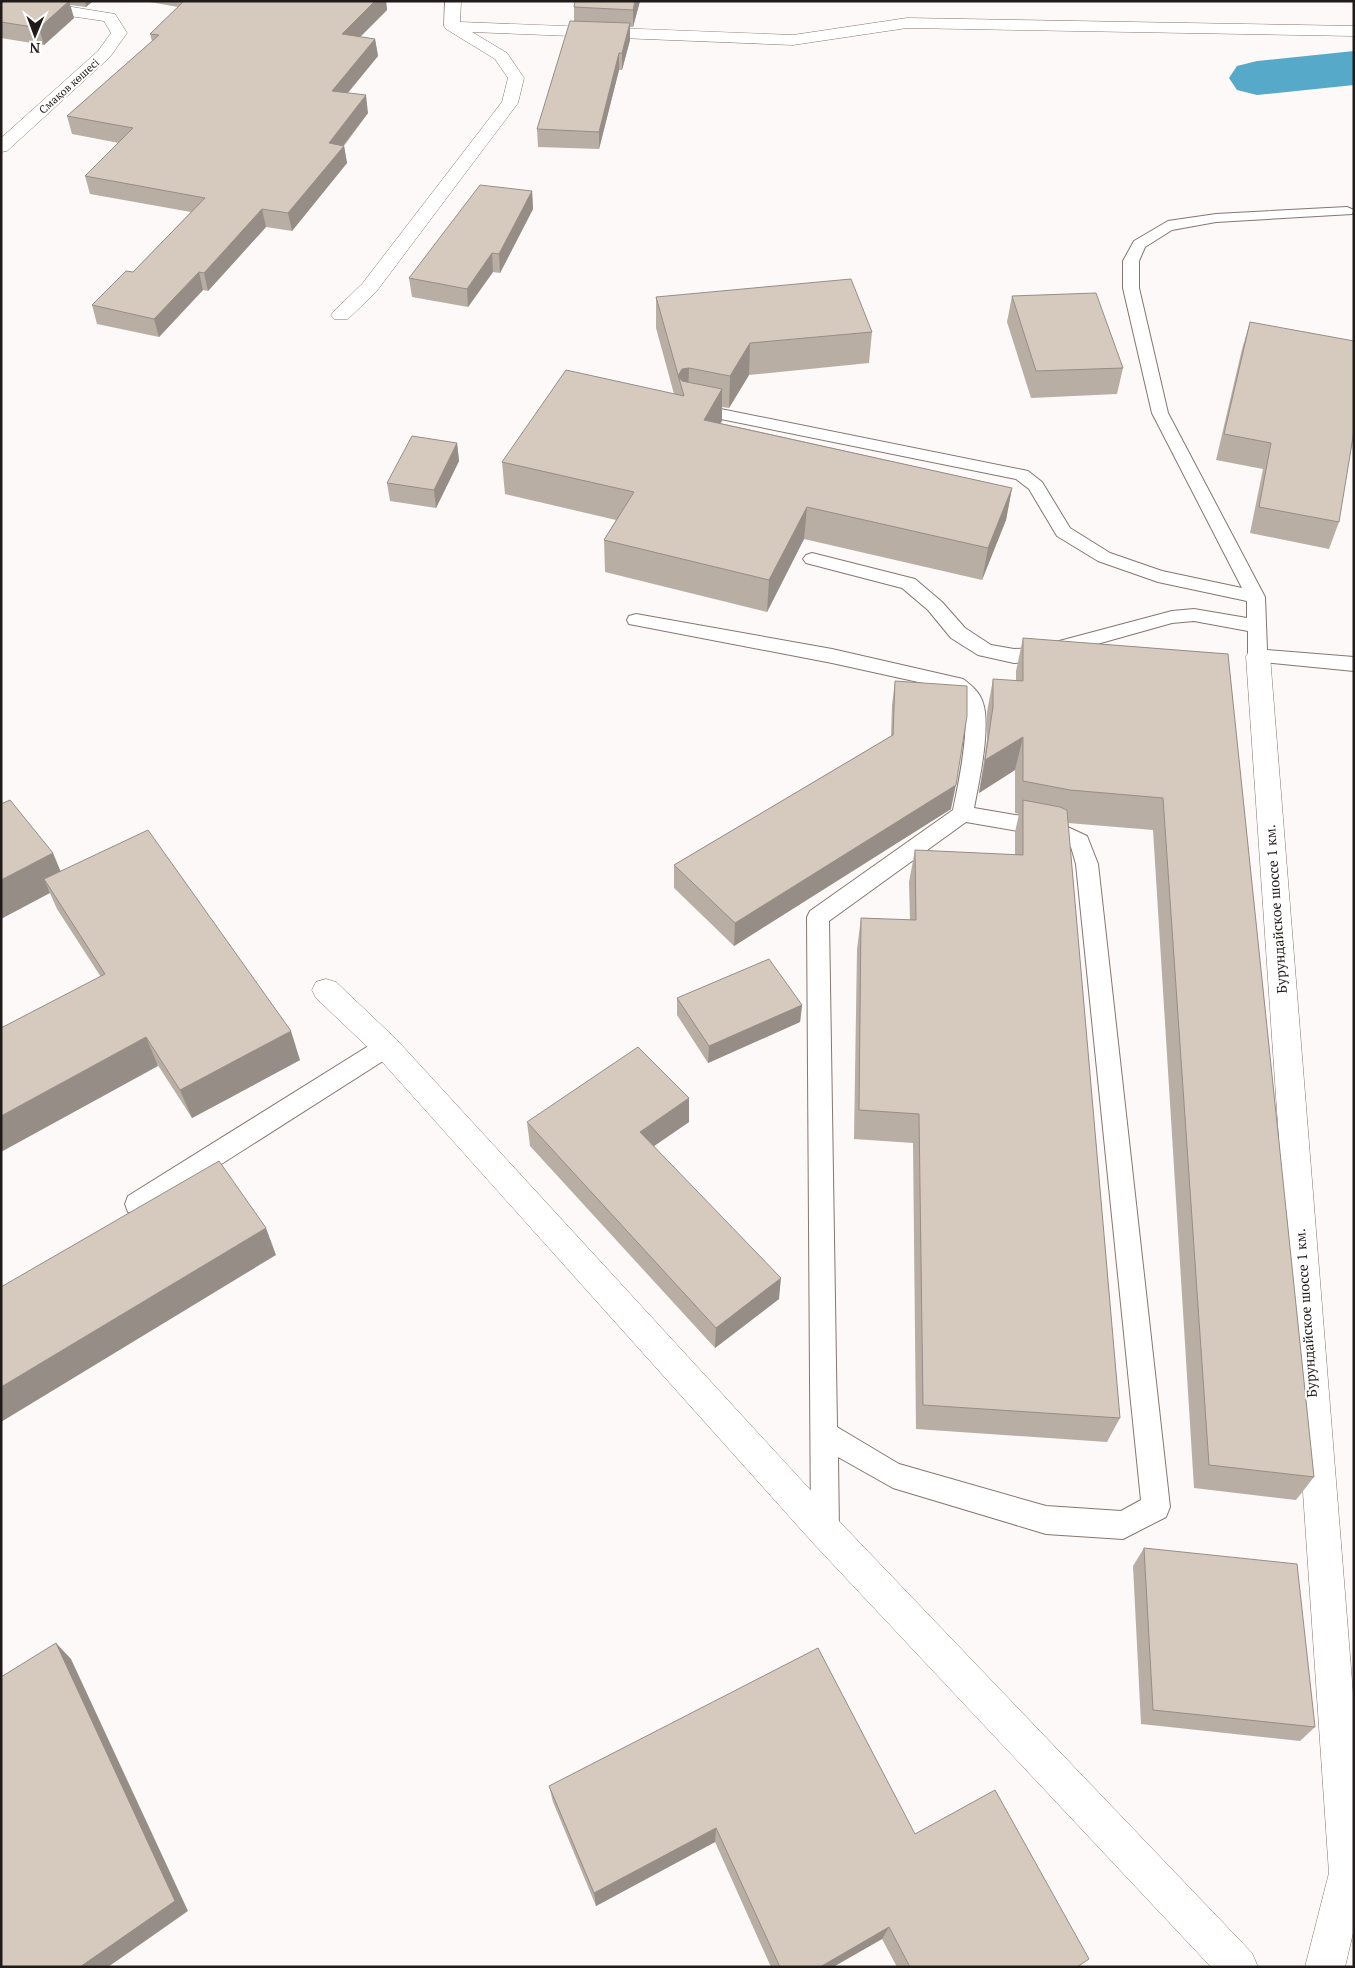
<svg xmlns="http://www.w3.org/2000/svg" width="1355" height="1968" font-family="'PT Serif',serif">
<style>
.lines{fill:none;stroke-linecap:round;stroke-linejoin:round}
.river{fill:#57a9c9;fill-rule:evenodd}
.service-casing{stroke:#857670;stroke-width:2}
.minor-casing{stroke:#857670;stroke-width:1}
.service{fill:#fff;fill-rule:evenodd}
.minor{fill:#fff;fill-rule:evenodd}
.wall{fill:#b8aea4}
.shaded-wall{fill:#968d86}
.building{fill:#d6cabf;stroke:#968d86}
.labels{text-anchor:middle;stroke-width:4;stroke-linejoin:round;paint-order:stroke}
.far-street-label{font-size:11px;fill:#201a18;stroke:#fff}
.street-label{font-size:14px;fill:#201a18;stroke:#fff}
</style>
<rect width="100%" height="100%" fill="#fdf9f8"/>
<g class="lines">
<polygon class="river" points="1354,51 1354,85 1257,95 1237,90 1229,78 1237,66 1257,61"/>
<g class="service-casing">
<g id="service">
<polygon points="1347,207 1354,210 1352,214 1216,222 1172,230 1145,247 1139,261 1139,288 1168,413 1265,597 1267,650 1354,657 1354,671 1251,661 1248,656 1248,631 1194,621 1172,623 1033,662 1014,663 978,655 951,638 928,610 902,588 806,563 803,559 806,555 812,553 915,579 942,602 965,628 991,645 1014,649 1033,648 1172,611 1194,609 1247,618 1247,601 1158,582 1098,561 1057,536 1029,489 1016,479 691,413 685,412 683,408 685,404 691,403 1028,471 1042,482 1070,528 1110,553 1162,571 1242,588 1152,413 1123,288 1123,261 1134,241 1168,221 1216,214"/>
<path d="M 636,614 L 832,649 L 963,679 C 971,685 980,692 983,703 C 991,727 979,782 974,808 L 1057,822 L 1087,836 L 1098,864 L 1170,1507 L 1166,1517 L 1123,1539 L 1046,1534 L 893,1488 L 838,1457 L 839,1531 L 835,1541 L 825,1545 L 815,1541 L 811,1531 L 807,917 L 810,911 L 953,810 C 958,786 971,725 963,703 C 961,697 955,693 950,689 L 832,663 L 629,624 L 627,620 L 629,616 ZM 966,822 L 1052,837 L 1071,847 L 1076,864 L 1141,1500 L 1121,1511 L 1046,1506 L 899,1464 L 837,1427 L 829,921 Z"/>
<polygon points="386,1038 394,1040 398,1047 394,1054 146,1212 137,1215 128,1212 125,1204 128,1196 378,1040"/>
</g>
</g>
<g class="minor-casing">
<g id="minor">
<polygon points="1,1 35,1 115,14 127,33 110,57 7,151 1,152 1,138 98,51 111,33 104,21 1,6"/>
<polygon points="445,1 461,1 460,22 793,35 907,18 1354,26 1354,36 907,28 793,45 472,32 507,53 524,78 518,103 376,292 348,319 334,319 331,315 334,311 362,284 502,102 508,78 495,59 446,29 444,26"/>
<polygon points="1258,648 1266,650 1270,656 1354,1706 1354,1929 1345,1967 1305,1967 1329,1873 1246,656 1250,650"/>
<polygon points="326,979 336,982 396,1039 837,1519 1252,1953 1258,1967 1211,1967 813,1543 376,1055 316,998 312,990 316,982"/>
</g>
</g>
<use href="#service" class="service"/>
<use href="#minor" class="minor"/>
</g>
<g class="wall">
<polygon points="4,1 93,1 86,7 70,5 74,18 44,45 1,38 1,4"/>
<polygon points="144,1 386,1 387,10 360,37 375,39 378,56 348,93 368,113 344,146 347,163 292,231 266,227 208,291 203,290 159,337 97,324 92,305 133,272 191,212 90,194 85,176 119,143 72,134 67,116 152,41 150,34 178,7"/>
<polygon points="640,1 633,27 630,27 630,40 622,70 619,70 599,149 538,147 537,129 574,21 574,7"/>
<polygon points="532,191 533,209 500,273 493,272 468,307 412,297 409,278"/>
<polygon points="1012,296 1123,368 1117,394 1031,398 1007,322"/>
<polygon points="656,297 872,332 869,363 749,375 729,408 722,407 722,421 720,423 1012,488 1006,520 982,580 804,539 767,612 605,572 604,540 616,520 505,494 502,462 674,394 656,328"/>
<polygon points="1250,322 1339,522 1329,549 1250,533 1263,469 1216,460 1242,349"/>
<polygon points="457,443 459,461 436,508 390,501 387,483"/>
<polygon points="1023,638 1228,654 1314,1477 1296,1500 1194,1488 1153,830 1068,823 1120,1418 1107,1442 916,1429 913,1143 854,1139 857,949 861,918 910,920 909,882 915,850 1015,855 1015,832 1019,814 1015,813 1015,770 979,793 987,740 987,712 993,679 1016,681 1016,671"/>
<polygon points="895,681 951,809 734,946 674,888 674,865 891,736 892,705"/>
<polygon points="1,804 60,871 300,1060 192,1118 57,909 50,893"/>
<polygon points="677,998 802,1005 800,1022 708,1063 677,1015"/>
<polygon points="527,1122 689,1122 654,1146 779,1299 715,1348 530,1146"/>
<polygon points="1144,1548 1315,1727 1300,1741 1141,1724 1133,1566"/>
<polygon points="549,1786 915,1834 1080,1967 897,1967 882,1939 833,1967 771,1967 715,1842 596,1906 553,1802"/>
</g>
<g class="shaded-wall">
<polygon points="69,1 74,18 44,45 39,28"/>
<polygon points="85,1 93,1 86,7"/>
<polygon points="375,1 386,1 387,10 345,52 342,34"/>
<polygon points="635,1 640,1 633,27 633,10"/>
<polygon points="630,23 630,40 622,70 622,53"/>
<polygon points="375,39 378,56 335,108 332,91"/>
<polygon points="619,53 619,70 599,149 599,132"/>
<polygon points="366,95 368,113 342,147 344,146 347,163 292,231 288,213 329,143"/>
<polygon points="532,191 533,209 500,273 499,254"/>
<polygon points="262,209 266,227 208,291 204,273"/>
<polygon points="492,253 493,272 468,307 467,289"/>
<polygon points="199,272 203,290 159,337 154,319"/>
<polygon points="750,343 749,375 729,408 730,376"/>
<polygon points="689,368 688,400 684,396 678,376 682,369"/>
<polygon points="722,389 722,421 703,452 704,420"/>
<polygon points="457,443 459,461 436,508 434,490"/>
<polygon points="1012,488 1006,520 982,580 988,548"/>
<polygon points="807,507 804,539 767,612 769,580"/>
<polygon points="1023,737 1015,770 979,793 985,760"/>
<polygon points="956,785 951,809 734,946 735,923"/>
<polygon points="53,853 66,884 44,879 50,893 1,919 1,880"/>
<polygon points="802,1005 800,1022 708,1063 709,1046"/>
<polygon points="291,1031 300,1060 192,1118 180,1090"/>
<polygon points="146,1037 158,1066 1,1152 1,1116"/>
<polygon points="689,1098 689,1122 641,1155 640,1132"/>
<polygon points="266,1228 276,1255 1,1422 1,1387"/>
<polygon points="781,1278 779,1299 715,1348 716,1328"/>
<polygon points="56,1643 71,1659 188,1911 108,1967 80,1967"/>
<polygon points="716,1828 715,1842 596,1906 594,1893"/>
<polygon points="889,1927 882,1939 833,1967 820,1967"/>
</g>
<g class="building">
<polygon points="4,1 69,1 39,28 1,22 1,4"/>
<polygon points="184,1 375,1 342,34 375,39 332,91 366,95 329,143 344,146 288,213 262,209 204,273 199,272 154,319 92,305 126,271 133,272 205,198 85,176 133,128 67,116 159,35 150,34"/>
<polygon points="575,1 635,1 633,10 574,7"/>
<polygon points="570,21 630,23 622,53 619,53 599,132 537,129"/>
<polygon points="480,185 532,191 499,254 492,253 467,289 409,278"/>
<polygon points="851,279 872,332 750,343 730,376 689,368 682,369 678,376 682,381 722,389 704,420 1012,488 988,548 807,507 769,580 604,540 634,492 502,462 566,370 684,396 656,297"/>
<polygon points="1096,293 1123,368 1036,371 1012,296"/>
<polygon points="1250,322 1354,341 1354,431 1339,522 1259,507 1271,443 1224,434"/>
<polygon points="412,436 457,443 434,490 387,483"/>
<polygon points="1023,638 1228,654 1314,1477 1209,1465 1163,798 1070,790 1023,781 1023,737 985,760 993,707 993,679 1023,681"/>
<polygon points="895,681 967,686 967,716 956,785 735,923 674,865 893,735"/>
<polygon points="10,800 53,853 1,880 1,804"/>
<polygon points="1023,800 1060,807 1067,810 1120,1418 923,1405 919,1114 859,1110 861,918 916,920 915,850 1023,855"/>
<polygon points="148,830 291,1031 180,1090 146,1037 1,1116 1,1028 105,974 44,879"/>
<polygon points="769,959 802,1005 709,1046 677,998"/>
<polygon points="638,1047 689,1098 640,1132 781,1278 716,1328 527,1122"/>
<polygon points="219,1161 266,1228 1,1387 1,1287"/>
<polygon points="1144,1548 1297,1564 1315,1727 1153,1710"/>
<polygon points="56,1643 175,1901 80,1967 1,1967 1,1677"/>
<polygon points="818,1648 915,1834 995,1790 1089,1959 1077,1967 910,1967 889,1927 820,1967 780,1967 716,1828 594,1893 549,1786"/>
</g>
<g class="labels">
<g class="far-street-label">
<text transform="translate(69 86) rotate(-42)" y="4">Смақов көшесі</text>
</g>
<g class="street-label">
<text transform="translate(1276 909) rotate(-94)" y="5">Бурундайское шоссе 1 км.</text>
<text transform="translate(1306 1313) rotate(-94)" y="5">Бурундайское шоссе 1 км.</text>
</g>
</g>
<rect width="1355" height="1968" fill="none" stroke="#201a18" stroke-width="5"/>
<g transform="translate(35 35) rotate(181)" stroke="#ffffff" stroke-width="4" paint-order="stroke">
<path d="M0-4L9 19L0 12L-9 19Z" fill="#201a18"/>
<text y="-8" font-size="14" font-weight="bold" text-anchor="middle" fill="#201a18">N</text>
</g>
</svg>
